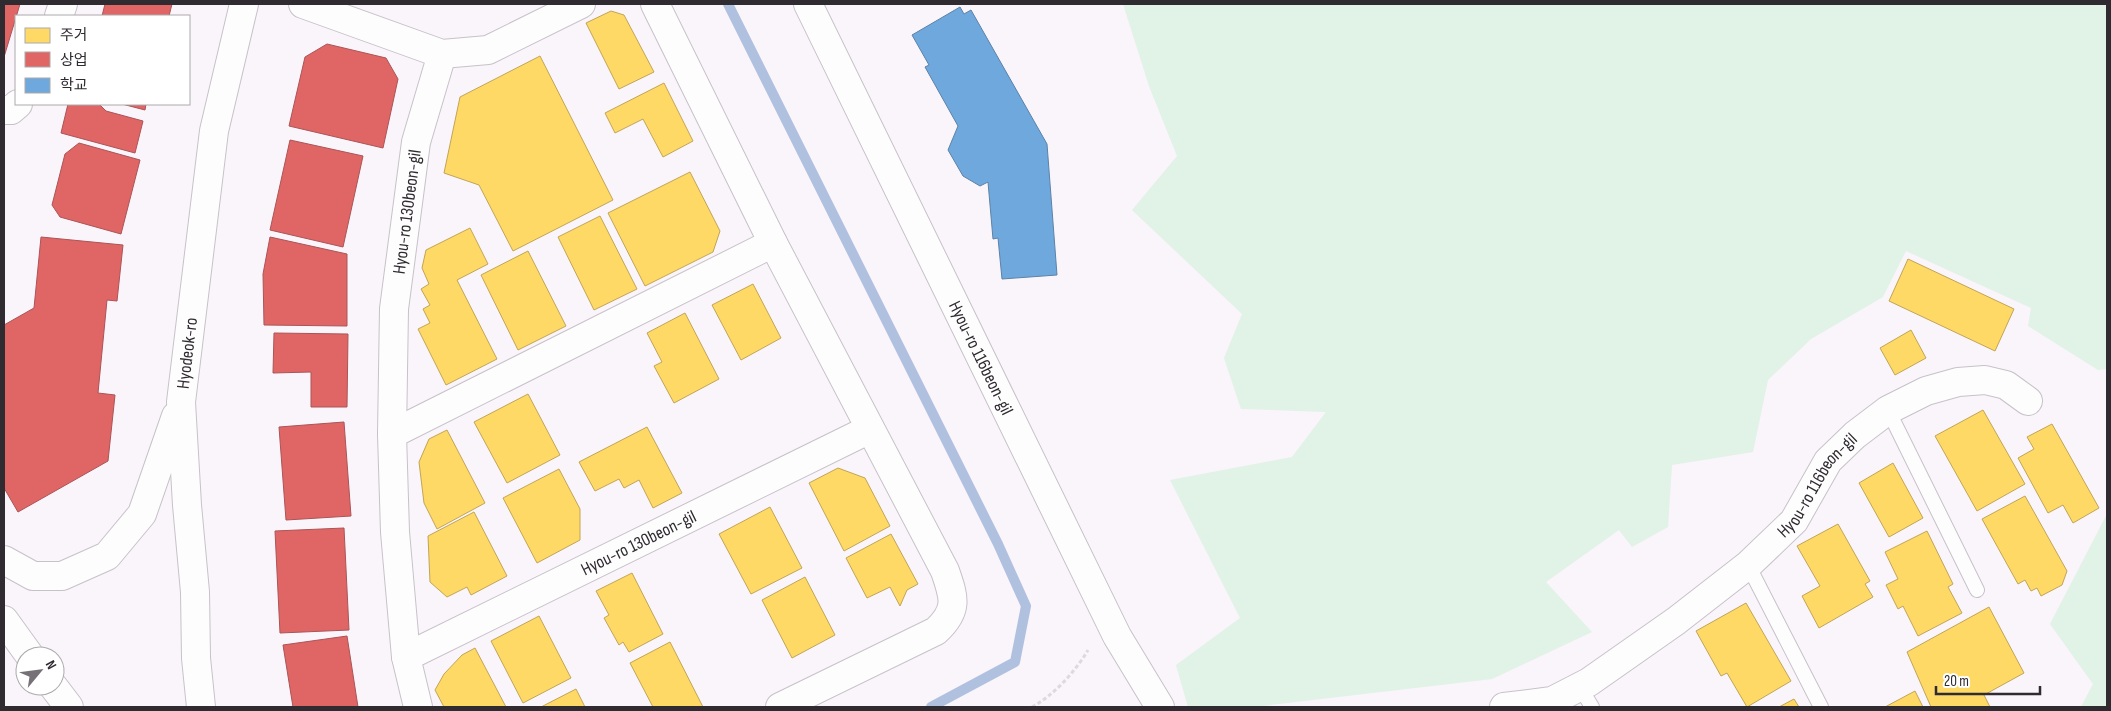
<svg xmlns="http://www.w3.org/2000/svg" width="2111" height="711" font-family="'Sofia Sans Condensed','Noto Sans KR',sans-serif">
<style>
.green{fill:#e1f2e6}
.homes{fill:#ffd966;stroke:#c1a556}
.shops{fill:#e06666;stroke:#ab5456}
.schools{fill:#6fa8dc;stroke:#5c82a8}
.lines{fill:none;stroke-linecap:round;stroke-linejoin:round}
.stream{stroke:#b0c0df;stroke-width:10}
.service-casing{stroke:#c7c2c8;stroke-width:16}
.minor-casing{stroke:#c7c2c8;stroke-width:30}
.secondary-casing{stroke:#c7c2c8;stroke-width:30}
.path{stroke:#dddadd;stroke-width:3;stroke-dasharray:4 2.5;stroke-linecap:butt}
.service{stroke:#fefdfe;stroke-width:14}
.minor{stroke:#fefdfe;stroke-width:28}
.secondary{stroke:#fefdfe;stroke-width:28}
.labels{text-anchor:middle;stroke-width:5;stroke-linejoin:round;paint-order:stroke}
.street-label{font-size:18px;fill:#2f2b30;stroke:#fff}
</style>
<rect width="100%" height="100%" fill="#faf4fb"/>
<g class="green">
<polygon points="1123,4 2107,4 2107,369 2098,370 2028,326 2031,308 1906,251 1883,297 1811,339 1768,380 1753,452 1672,465 1668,527 1632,547 1619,530 1546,582 1592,632 1492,679 1254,707 1188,707 1176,665 1240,618 1170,480 1292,457 1326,412 1241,409 1224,358 1242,314 1132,210 1177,156 1149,86"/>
<polygon points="2107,514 2107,707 2081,707 2093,684 2050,624"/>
</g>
<g class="homes">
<polygon points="611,11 624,15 654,72 619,89 586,23"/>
<polygon points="540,56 613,200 513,251 479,185 444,173 460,97"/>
<polygon points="664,83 693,141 663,157 643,119 615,133 605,113"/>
<polygon points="690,172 720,231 713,252 645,286 608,213"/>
<polygon points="600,216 637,289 594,310 558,237"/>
<polygon points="470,228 488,264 457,280 497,359 446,385 418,329 430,323 423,309 430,305 421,289 429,284 422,268 426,250"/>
<polygon points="528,251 566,326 518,350 481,275"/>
<polygon points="1908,259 2014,309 1995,351 1889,301"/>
<polygon points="753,284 781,338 741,360 712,305"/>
<polygon points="685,313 719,379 674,403 654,366 662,362 647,333"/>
<polygon points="1911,330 1926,358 1895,375 1880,348"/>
<polygon points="528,394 560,455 507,483 474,422"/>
<polygon points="1983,410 2025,484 1977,511 1935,436"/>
<polygon points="2052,424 2099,508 2073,523 2063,505 2048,513 2018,458 2034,449 2027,437"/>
<polygon points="647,427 682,493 653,508 639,480 624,488 619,479 595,491 579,462"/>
<polygon points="447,430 485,503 437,529 424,503 419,462 429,439"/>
<polygon points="1893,463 1923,518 1889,537 1859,483"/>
<polygon points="838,468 865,478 890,526 844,551 809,483"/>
<polygon points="559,469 580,509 580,540 537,563 503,498"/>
<polygon points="2025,496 2067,571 2062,585 2041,596 2037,588 2031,591 2025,580 2018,584 1982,519"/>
<polygon points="770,507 802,568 751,594 719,534"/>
<polygon points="474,512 507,576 471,595 467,587 447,597 430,582 428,536"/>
<polygon points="1838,524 1870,581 1865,584 1873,597 1819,628 1802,596 1820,586 1797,546"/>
<polygon points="1927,531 1953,584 1948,587 1962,613 1918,636 1903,606 1898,609 1886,585 1898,579 1885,552"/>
<polygon points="891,534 918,584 907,590 900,606 890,587 867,598 846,558"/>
<polygon points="632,573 663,634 629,652 623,642 619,645 604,618 609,615 596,591"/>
<polygon points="805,577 835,635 792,658 762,600"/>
<polygon points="1746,603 1791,681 1747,707 1727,673 1721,676 1696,631"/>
<polygon points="1989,607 2024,673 1984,695 1990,707 1931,707 1907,652"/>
<polygon points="539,616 571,678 523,703 491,641"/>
<polygon points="670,642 703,707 653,707 630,663"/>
<polygon points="475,648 506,707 444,707 435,690 444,674 462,655"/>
<polygon points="576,689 585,707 541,707"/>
<polygon points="1915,691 1923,707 1885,707"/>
<polygon points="1794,699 1799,707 1779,707"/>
</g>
<g class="shops">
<polygon points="4,4 20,4 4,57"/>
<polygon points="105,4 172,4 169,16 102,16"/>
<polygon points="327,44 386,58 398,79 383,148 289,126 305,57"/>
<polygon points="68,104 99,104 106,111 143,121 135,153 61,133"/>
<polygon points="122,104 146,104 145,110"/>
<polygon points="290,140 363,156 343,247 270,230"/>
<polygon points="79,143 140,160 121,234 60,217 52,205 65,154"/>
<polygon points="41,237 123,245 117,301 107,300 98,393 115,395 108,461 18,512 4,488 4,325 34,308"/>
<polygon points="270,237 347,254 347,326 264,325 263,274"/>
<polygon points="274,333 348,334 347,407 311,407 311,372 273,373"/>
<polygon points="344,422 351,516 286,520 279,427"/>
<polygon points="344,528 349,630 280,633 275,531"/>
<polygon points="347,636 358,707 293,707 283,645"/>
</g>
<polygon class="schools" points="960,7 964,14 971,10 1047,144 1057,275 1002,279 998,238 993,239 988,182 980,186 963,176 948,150 958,126 925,67 929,65 912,35"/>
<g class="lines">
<polyline class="stream" points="728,4 998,544 1026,606 1015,662 931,707"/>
<g class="service-casing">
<g id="service">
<polyline points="1888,410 1977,590"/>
<polyline points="1748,565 1821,707"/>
<polyline points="1580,687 1592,707"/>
</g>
</g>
<g class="minor-casing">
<g id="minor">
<polyline points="303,4 442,54 488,50 581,4"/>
<path d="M 655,4 L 773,243 L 945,571 C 954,597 959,610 936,631 L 780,707"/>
<path id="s1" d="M 808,4 L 1117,636 L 1160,707"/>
<polyline points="59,16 63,4"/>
<polyline points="4,110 11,110 18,104"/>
<polyline points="392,434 773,243"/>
<path id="s2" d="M 406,657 L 870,429"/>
<path id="s3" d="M 418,707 L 406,657 L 395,532 L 392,434 L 394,309 L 416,142 L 442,54"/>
<path id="s4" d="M 1504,707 L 1552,701 L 1589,682 L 1676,621 L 1748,565 L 1794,521 L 1828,461 L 1855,435 L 1888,410 L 1926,391 L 1958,382 L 1985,380 L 2006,385 L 2028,401"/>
</g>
</g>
<g class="secondary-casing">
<g id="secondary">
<polyline points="4,560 33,576 62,576 107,556 142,514 176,416"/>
<polyline points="4,620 30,656"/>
<polyline points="53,686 69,707"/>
<path id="s5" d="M 201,707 L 196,658 L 195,592 L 187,505 L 181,402 L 214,131 L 244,4"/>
</g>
</g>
<path class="path" d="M 1032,707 C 1054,695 1075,672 1088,650"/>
<use href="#service" class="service"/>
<use href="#minor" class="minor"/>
<use href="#secondary" class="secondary"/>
</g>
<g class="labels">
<g class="street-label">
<text dy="6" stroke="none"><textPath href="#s3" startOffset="498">Hyou-ro 130beon-gil</textPath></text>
<text dy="6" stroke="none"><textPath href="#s5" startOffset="355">Hyodeok-ro</textPath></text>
<text dy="6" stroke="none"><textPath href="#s1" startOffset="394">Hyou-ro 116beon-gil</textPath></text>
<text dy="6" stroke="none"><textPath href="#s4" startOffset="394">Hyou-ro 116beon-gil</textPath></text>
<text dy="6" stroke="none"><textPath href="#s2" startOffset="259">Hyou-ro 130beon-gil</textPath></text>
</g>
</g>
<rect width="2111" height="711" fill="none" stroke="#2f2b30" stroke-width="10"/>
<rect x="15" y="15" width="175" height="90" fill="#ffffff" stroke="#acaaac"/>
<rect x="25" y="28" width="25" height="15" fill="#ffd966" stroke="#acaaac"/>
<text x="60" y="40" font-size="15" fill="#2f2b30">주거</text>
<rect x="25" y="52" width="25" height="15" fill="#e06666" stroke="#acaaac"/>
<text x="60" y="65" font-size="15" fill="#2f2b30">상업</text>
<rect x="25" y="78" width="25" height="15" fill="#6fa8dc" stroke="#acaaac"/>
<text x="60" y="90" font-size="15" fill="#2f2b30">학교</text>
<g transform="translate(40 671) rotate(61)"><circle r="24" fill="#ffffff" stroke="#acaaac"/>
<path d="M0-4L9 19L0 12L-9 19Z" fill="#767177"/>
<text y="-8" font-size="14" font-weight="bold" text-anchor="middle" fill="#2f2b30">N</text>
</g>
<path d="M1936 686v8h104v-8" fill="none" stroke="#2f2b30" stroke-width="2.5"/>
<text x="1944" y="686" font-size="15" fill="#2f2b30" stroke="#ffffff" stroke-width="4" paint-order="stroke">20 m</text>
</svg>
